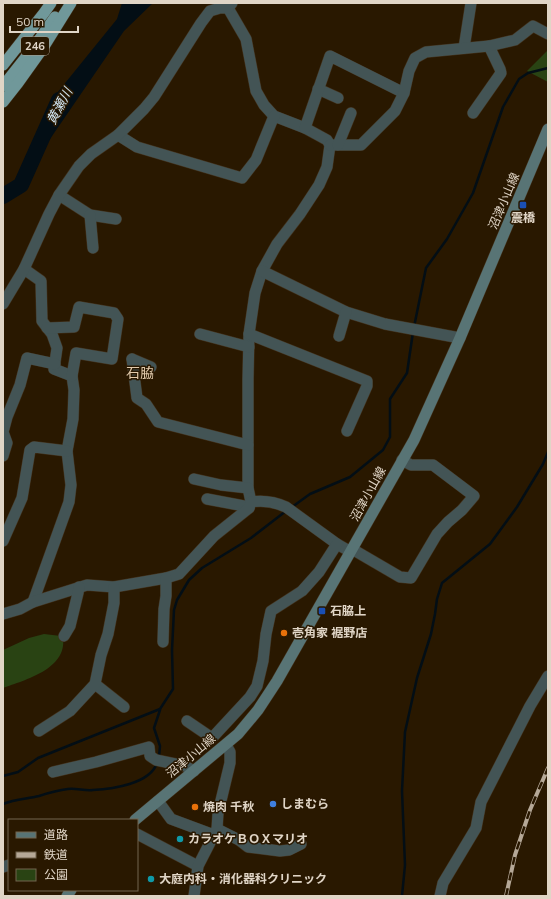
<svg xmlns="http://www.w3.org/2000/svg" width="551" height="899" font-family="Mulish,'Noto Sans JP',sans-serif">
<style>
.green{fill:#294313}
.water{fill:#030e15}
.lines{fill:none;stroke-linecap:round;stroke-linejoin:round}
.stream{stroke:#030e15;stroke-width:2.5}
.river{stroke:#030e15;stroke-width:16}
.minor-casing{stroke:#43321c;stroke-width:12}
.secondary-casing{stroke:#43321c;stroke-width:12}
.trunk-casing{stroke:#43321c;stroke-width:12}
.minor{stroke:#435455;stroke-width:11}
.secondary{stroke:#587475;stroke-width:11}
.trunk{stroke:#70989a;stroke-width:11}
.rail-casing{stroke:#b5a897;stroke-width:4}
.rail{stroke:#291800;stroke-width:2.5;stroke-dasharray:8;stroke-linecap:butt}
.transit-dot{fill:#1a4fb4;stroke:#291800;stroke-width:1.5}
.food-dot{fill:#e8710a;stroke:#291800;stroke-width:1.5}
.shop-dot{fill:#3f7fe0;stroke:#291800;stroke-width:1.5}
.culture-dot{fill:#0f9aa8;stroke:#291800;stroke-width:1.5}
.labels{text-anchor:middle;stroke-width:3;stroke-linejoin:round;paint-order:stroke}
.shield{fill:#291800;stroke:#a99c8b;stroke-width:1}
.shield-label{font-size:11px;font-weight:bold;fill:#e0d5c6}
.street-label{font-size:12px;fill:#e0d5c6;stroke:#291800}
.poi-label{font-size:12px;font-weight:bold;fill:#e0d5c6;stroke:#291800;text-anchor:start}
.water-label{font-size:13px;font-style:italic;fill:#d2e8f6;stroke:#291800}
.quarter-label{font-size:14px;fill:#e1caac;stroke:#291800}
</style>
<rect width="100%" height="100%" fill="#291800"/>
<g class="green">
<polygon points="548,50 548,82 527,71"/>
<path d="M 44,634 L 61,636 L 63,638 C 67,669 25,680 3,688 L 3,650 L 29,638 Z"/>
</g>
<polygon class="water" points="122,3 153,3 124,31 48,142 53,98 117,19"/>
<g class="lines">
<g class="stream">
<polyline points="414,327 426,268 447,239 473,193 503,107 519,79 528,73 548,68"/>
<polyline points="292,507 310,494 350,477 383,450 390,437 390,399 407,373 413,332"/>
<polyline points="159,757 160,746 154,728 160,710"/>
<polyline points="3,776 18,772 38,758 160,709 173,689 172,650 174,610 177,600 189,580 202,568 251,538 286,511"/>
<path d="M 3,804 C 15,799 26,799 39,796 C 48,793 59,790 68,789 C 76,788 85,791 93,790 C 112,789 150,784 157,763"/>
<polyline points="402,896 405,865 402,791 405,732 417,678 431,634 435,614 437,599 442,583 490,544 517,507 543,464 548,452"/>
</g>
<polyline class="river" points="3,196 21,185 59,100"/>
<g class="minor-casing">
<g id="minor">
<polyline points="228,8 246,39 256,91 264,105 274,116 305,128 327,140 330,145 327,167 319,185 300,214 277,244 262,271 255,293 249,334 248,379 248,488 251,502"/>
<polyline points="464,48 471,3"/>
<polyline points="318,89 338,98"/>
<polyline points="473,113 501,73 500,69 489,46"/>
<polyline points="305,128 330,56 404,93"/>
<polyline points="118,135 137,147 242,178 256,160 274,116"/>
<polyline points="330,145 361,145 395,111 404,93 409,71 415,58 426,52 489,46 515,40 533,26 548,34"/>
<polyline points="338,145 351,113"/>
<polyline points="59,195 90,215 116,219"/>
<polyline points="90,215 93,248"/>
<polyline points="24,269 41,281 42,321 52,334 57,348 54,369 72,376 74,390 73,419 67,451 71,485 69,502 33,602"/>
<polyline points="262,271 346,312 385,324 460,338"/>
<polyline points="3,304 24,269 49,214 59,195 79,166 91,154 118,135 144,109 154,97 201,23 210,11 220,8 228,8 232,3"/>
<polyline points="47,328 74,327 79,307 114,313 118,319 112,359 76,353 72,376"/>
<polyline points="200,334 249,347"/>
<polyline points="249,334 367,381 367,386 347,431"/>
<polyline points="339,336 346,312"/>
<polyline points="132,359 137,398 146,404 158,422 248,445"/>
<polyline points="132,359 151,367"/>
<polyline points="3,456 7,443 3,432 7,417 20,385 27,358 55,364"/>
<polyline points="194,479 221,485 248,488"/>
<polyline points="207,499 244,506 249,508"/>
<polyline points="3,541 22,498 30,450 34,447 67,451"/>
<polyline points="352,549 400,577 411,578 437,534 448,522 462,510 474,496 433,465 411,465 402,460"/>
<path d="M 3,614 L 20,609 L 33,602 L 87,585 L 114,587 L 166,578 L 179,574 L 214,536 L 249,508 L 251,502 C 263,500 275,502 286,507 L 337,544 L 351,552"/>
<polyline points="64,636 70,626 78,593 79,587"/>
<polyline points="163,642 164,609 166,596 166,578"/>
<polyline points="95,684 124,707"/>
<polyline points="187,721 212,738 250,697 257,686 263,661 266,634 271,611 302,591 319,572 337,544"/>
<polyline points="39,731 70,711 95,684 101,655 108,634 114,603 114,587"/>
<polyline points="53,772 96,762 149,747 150,756 156,760 185,766 194,771"/>
<polyline points="158,801 171,819 214,835"/>
<polyline points="217,829 239,840 248,847 280,851 289,850 301,844"/>
<polyline points="137,834 198,866"/>
<polyline points="3,867 9,865"/>
<polyline points="194,896 198,866 217,829 218,813 230,763 230,752 226,745"/>
<polyline points="440,896 443,883 476,828 481,802 530,706 548,676"/>
</g>
</g>
<g class="secondary-casing">
<g id="secondary">
<polyline points="135,820 238,734 258,710 277,681 414,440 460,338 548,129"/>
<polyline points="67,896 71,890"/>
</g>
</g>
<g class="trunk-casing">
<g id="trunk">
<polyline points="3,65 44,13 51,3"/>
<polyline points="3,86 34,47 55,17"/>
<polyline points="3,102 18,83 43,48 71,3"/>
</g>
</g>
<use href="#minor" class="minor"/>
<use href="#secondary" class="secondary"/>
<use href="#trunk" class="trunk"/>
<g class="rail-casing">
<polyline id="rail" points="506,896 515,855 530,810 548,768"/>
</g>
<use href="#rail" class="rail"/>
</g>
<g class="transit-dot">
<rect x="519" y="201" width="8" height="8" rx="2"/>
<rect x="318" y="607" width="8" height="8" rx="2"/>
</g>
<g class="food-dot">
<circle cx="284" cy="633" r="4"/>
<circle cx="195" cy="807" r="4"/>
</g>
<circle class="shop-dot" cx="273" cy="804" r="4"/>
<g class="culture-dot">
<circle cx="180" cy="839" r="4"/>
<circle cx="151" cy="879" r="4"/>
</g>
<g class="labels">
<rect class="shield" x="21" y="37" width="28" height="18" rx="3"/>
<g class="shield-label">
<text x="35" y="50">246</text>
</g>
<g class="street-label">
<text transform="translate(504 201) rotate(-67)" y="4">沼津小山線</text>
<text transform="translate(368 494) rotate(-61)" y="4">沼津小山線</text>
<text transform="translate(191 756) rotate(-40)" y="4">沼津小山線</text>
</g>
<g class="poi-label">
<text x="523" y="222" text-anchor="middle">震橋</text>
<text x="330" y="615">石脇上</text>
<text x="292" y="637">壱角家 裾野店</text>
<text x="281" y="808">しまむら</text>
<text x="203" y="811">焼肉 千秋</text>
<text x="188" y="843">カラオケＢＯＸマリオ</text>
<text x="159" y="883">大庭内科・消化器科クリニック</text>
</g>
<g class="water-label">
<text transform="translate(59 106) rotate(-62)" y="5">黄瀬川</text>
</g>
<g class="quarter-label">
<text x="140" y="378">石脇</text>
</g>
</g>
<rect width="551" height="899" fill="none" stroke="#e0d5c6" stroke-width="8"/>
<rect x="8" y="819" width="130" height="72" fill="#291800" stroke="#72644f"/>
<rect x="16" y="832" width="20" height="6" fill="#587475" stroke="#72644f"/>
<text x="44" y="839" font-size="12" fill="#e0d5c6">道路</text>
<rect x="16" y="852" width="20" height="6" fill="#b5a897" stroke="#72644f"/>
<text x="44" y="859" font-size="12" fill="#e0d5c6">鉄道</text>
<rect x="16" y="869" width="20" height="12" fill="#294313" stroke="#72644f"/>
<text x="44" y="879" font-size="12" fill="#e0d5c6">公園</text>
<path d="M10 26v6h68v-6" fill="none" stroke="#e0d5c6" stroke-width="2"/>
<text x="16" y="26" font-size="12" fill="#e0d5c6" stroke="#291800" stroke-width="3" paint-order="stroke">50 m</text>
</svg>
